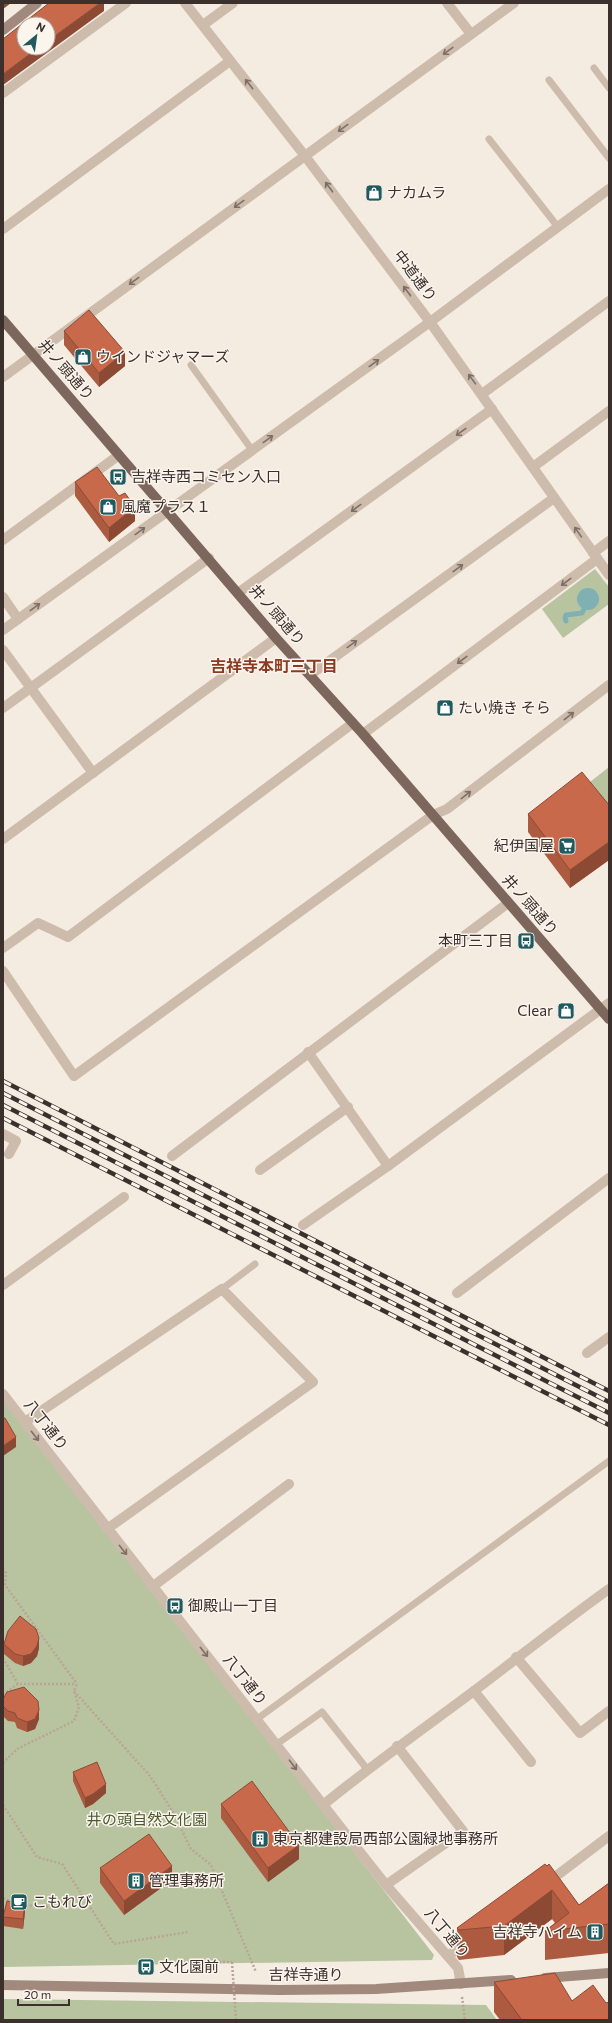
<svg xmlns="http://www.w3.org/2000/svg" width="612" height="2023" font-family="Commissioner,'Noto Sans JP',sans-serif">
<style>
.green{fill:#b8c4a0}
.water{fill:#7fb0b2}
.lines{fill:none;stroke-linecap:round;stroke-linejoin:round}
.stream{stroke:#7fb0b2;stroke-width:5}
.path{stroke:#b9a596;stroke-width:2.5;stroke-dasharray:2 2;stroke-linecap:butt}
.lane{stroke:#cdbbac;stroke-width:7}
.street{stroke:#cdbbac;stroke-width:10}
.secondary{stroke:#a18a7d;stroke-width:10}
.primary{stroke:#7d675c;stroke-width:10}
.rail-casing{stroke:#3b302b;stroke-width:4.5}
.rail{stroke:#fbf5ee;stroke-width:3;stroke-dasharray:9;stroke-linecap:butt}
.path-bridge{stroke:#b9a596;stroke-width:2.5;stroke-dasharray:2 2;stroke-linecap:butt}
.wall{fill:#ac5a40}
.shaded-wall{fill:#8c4a34}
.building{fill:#c8694b;stroke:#8c4a34}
.oneway{stroke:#7d6f65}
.labels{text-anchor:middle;stroke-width:3;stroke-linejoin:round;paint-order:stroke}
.poi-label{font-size:15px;fill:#3b302b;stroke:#fbf5ee;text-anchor:start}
.street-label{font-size:15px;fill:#3b302b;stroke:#fbf5ee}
.park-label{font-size:15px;fill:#4a5a2e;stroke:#fbf5ee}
.neighbourhood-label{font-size:16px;font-weight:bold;fill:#8c3b22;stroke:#fbf5ee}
</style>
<rect width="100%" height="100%" fill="#f4ebe1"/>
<g class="green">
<polygon points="595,569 609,587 609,604 563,638 542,609"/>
<polygon points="609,767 609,807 590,782"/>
<polygon points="3,1400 434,1955 432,1960 3,1967"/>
<polygon points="3,1999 486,2005 497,2020 3,2020"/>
</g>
<circle class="water" cx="588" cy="599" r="11"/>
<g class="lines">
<polyline class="stream" points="566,621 565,618 566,615 582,613 584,609"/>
<g class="path">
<polyline points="3,1568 6,1573 5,1585 77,1684"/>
<polyline points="3,1658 18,1684"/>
<polyline points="74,1691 150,1776 173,1812 191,1849 211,1865 256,1972"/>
<polyline points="3,1694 18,1684 76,1684"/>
<polyline points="3,1763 17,1749 74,1721 79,1707 74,1691 77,1684"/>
<polyline points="3,1805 37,1857 62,1864 114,1944 188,1932"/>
<polyline points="3,1898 12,1902"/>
<polyline points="22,1905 53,1907 81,1895"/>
<polyline points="187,1962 232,1962"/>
<polyline points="462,1997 465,2020"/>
</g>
<g class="lane">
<polyline points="594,68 609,88"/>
<polyline points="549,80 609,158"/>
<polyline points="489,139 558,227"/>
<polyline points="191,365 252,450"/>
<polyline points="222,1289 255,1264"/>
<polyline points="257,1719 609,1461"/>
<polyline points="277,1744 322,1712 367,1769"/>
</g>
<g class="street">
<polyline points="185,3 305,156 430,322 609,575"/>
<polyline points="447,3 471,34"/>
<polyline points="203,25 233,3"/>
<polyline points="3,93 126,3"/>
<polyline points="3,229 230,61"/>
<polyline points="3,377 514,3"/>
<polyline points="482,394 609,301"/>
<polyline points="533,467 609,411"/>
<polyline points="3,540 119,455"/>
<polyline points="593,553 609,541"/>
<polyline points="238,593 492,409"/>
<polyline points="3,597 18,619"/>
<polyline points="3,630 430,322 609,189"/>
<polyline points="3,650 93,773"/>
<polyline points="310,675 554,498"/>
<polyline points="3,708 209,558"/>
<polyline points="363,734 597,559"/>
<polyline points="3,839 276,638"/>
<polyline points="3,948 38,923 68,937 353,723"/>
<polyline points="3,971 74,1076 433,815 447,809 609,685"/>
<polyline points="308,1052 388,1166"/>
<polyline points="3,1134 16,1141 9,1154"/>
<polyline points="172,1156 508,903"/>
<polyline points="260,1170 348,1107"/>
<polyline points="303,1225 388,1166 609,1003"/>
<polyline points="3,1285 124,1197"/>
<polyline points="457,1293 609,1178"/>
<polyline points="587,1353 609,1337"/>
<polyline points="3,1394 356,1847 386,1885 458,1968 461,1984"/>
<polyline points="25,1422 222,1289 313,1382 107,1529"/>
<polyline points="152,1587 289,1484"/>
<polyline points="516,1657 580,1733 609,1711"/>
<polyline points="474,1691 531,1762"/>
<path d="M 323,1805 C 372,1765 423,1729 474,1691 C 519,1657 563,1622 609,1589"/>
<polyline points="547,1883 609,1836"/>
<polyline points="386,1885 463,1831 397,1746"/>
<polyline points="448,1956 468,1941"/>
</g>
<g class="secondary">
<polyline points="3,30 37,3"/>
<polyline points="545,1978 609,1973"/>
<polyline points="3,1985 279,1990 376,1989 511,1980"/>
</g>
<polyline class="primary" points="3,320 276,638 363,734 609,1019"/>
<g class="rail-casing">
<g id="rail">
<polyline points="3,1081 609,1391"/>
<polyline points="3,1093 609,1402"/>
<polyline points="3,1105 609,1413"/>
<polyline points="3,1118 609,1425"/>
</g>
</g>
<use href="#rail" class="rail"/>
<polyline class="path-bridge" points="232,1962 236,2020"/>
</g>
<g class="wall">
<polygon points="64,331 125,366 99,387 64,345"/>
<polygon points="75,482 135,521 109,542 75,496"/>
<polygon points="609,805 609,860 570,888 528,832 528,814"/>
<polygon points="4,1644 39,1648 37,1656 31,1663 23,1666 15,1663 4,1654"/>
<polygon points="3,1699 39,1719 35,1729 27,1732 17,1728 15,1722 8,1721 3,1716"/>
<polygon points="73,1772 106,1793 93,1804 85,1808 73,1781"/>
<polygon points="221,1804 299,1859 268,1882 221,1818"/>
<polygon points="547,1866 579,1905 609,1883 609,1953 545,1960 545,1931 555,1923 552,1919 504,1955 459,1960 457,1957 457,1928"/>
<polygon points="100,1868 172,1880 124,1915 100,1883"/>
<polygon points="25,1912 23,1929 3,1926 3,1917"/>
<polygon points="494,1982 572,2001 606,2003 609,2020 500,2020 494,2012"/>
</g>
<g class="shaded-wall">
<polygon points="3,3 11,3 3,9"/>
<polygon points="100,3 104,3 104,11 3,85 3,74 38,48 48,48 48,41"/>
<polygon points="125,352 125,366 99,387 99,373"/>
<polygon points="135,507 135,521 109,542 109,528"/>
<polygon points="609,842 609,860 570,888 570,870"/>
<polygon points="16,1437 16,1447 3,1456 3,1446"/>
<polygon points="39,1638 39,1648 37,1656 31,1663 23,1666 23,1656"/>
<polygon points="39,1710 39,1719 35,1729 27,1732 27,1722"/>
<polygon points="106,1784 106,1793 93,1804 85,1808 85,1798"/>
<polygon points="299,1845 299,1859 268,1882 268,1868"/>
<polygon points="172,1866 172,1880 124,1915 124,1901"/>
<polygon points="552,1890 552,1919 504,1955 504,1926"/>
<polygon points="25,1903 25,1912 23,1929 23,1919"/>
</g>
<g class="building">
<polygon points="49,3 100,3 48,41 48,24 24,24 24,48 38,48 3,74 3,39"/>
<polygon points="89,310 125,352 99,373 64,331"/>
<polygon points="97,467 119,496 125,493 135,507 109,528 75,482"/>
<polygon points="582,772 609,805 609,842 570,870 528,814"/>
<polygon points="3,1418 5,1418 16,1437 3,1446"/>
<polygon points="20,1616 36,1629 39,1638 37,1646 31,1654 23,1656 15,1654 4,1644 8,1631"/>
<polygon points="24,1687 38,1701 39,1710 35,1719 27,1722 17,1718 15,1713 8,1711 3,1706 3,1699 7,1692"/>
<polygon points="97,1762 106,1784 93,1794 85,1798 73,1772"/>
<polygon points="252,1781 299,1845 268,1868 221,1804"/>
<polygon points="149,1834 172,1866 124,1901 100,1868"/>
<polygon points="545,1864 547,1866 549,1864 579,1905 609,1883 609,1924 545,1931 569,1913 552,1890 504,1926 459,1930 457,1928"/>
<polygon points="7,1901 25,1903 23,1919 3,1917"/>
<polygon points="555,1973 572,2001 593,1985 606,2003 609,2002 609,2020 522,2020 494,1982"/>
</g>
<defs><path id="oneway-shaft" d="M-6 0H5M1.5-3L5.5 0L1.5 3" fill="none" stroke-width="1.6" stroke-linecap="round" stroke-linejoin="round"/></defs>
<g class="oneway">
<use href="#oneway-shaft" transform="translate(448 51) rotate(144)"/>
<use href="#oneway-shaft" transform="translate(249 84) rotate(-128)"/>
<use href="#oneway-shaft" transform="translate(343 128) rotate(144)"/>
<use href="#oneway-shaft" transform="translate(329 187) rotate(-127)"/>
<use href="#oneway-shaft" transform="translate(239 204) rotate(144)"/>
<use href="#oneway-shaft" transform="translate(134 281) rotate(144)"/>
<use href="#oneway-shaft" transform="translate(407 291) rotate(-127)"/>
<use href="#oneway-shaft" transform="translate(374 363) rotate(-36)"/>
<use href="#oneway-shaft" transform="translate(472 379) rotate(-126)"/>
<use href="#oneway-shaft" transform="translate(461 432) rotate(144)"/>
<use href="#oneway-shaft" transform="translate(268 439) rotate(-36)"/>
<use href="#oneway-shaft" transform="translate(356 508) rotate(144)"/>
<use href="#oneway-shaft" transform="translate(140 531) rotate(-36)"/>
<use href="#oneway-shaft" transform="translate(578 532) rotate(-125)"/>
<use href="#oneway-shaft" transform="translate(458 568) rotate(-36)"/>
<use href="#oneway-shaft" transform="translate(566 582) rotate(143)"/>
<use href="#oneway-shaft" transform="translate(35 607) rotate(-36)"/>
<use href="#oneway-shaft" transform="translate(352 644) rotate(-36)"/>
<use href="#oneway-shaft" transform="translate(462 660) rotate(143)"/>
<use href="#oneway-shaft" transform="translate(569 716) rotate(-38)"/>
<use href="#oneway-shaft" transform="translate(466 795) rotate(-38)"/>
<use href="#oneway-shaft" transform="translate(35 1436) rotate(52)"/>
<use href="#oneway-shaft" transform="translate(123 1550) rotate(52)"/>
<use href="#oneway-shaft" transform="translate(204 1652) rotate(52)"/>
<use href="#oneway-shaft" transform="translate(293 1765) rotate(53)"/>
</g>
<defs>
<g id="shop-square" transform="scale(0.9)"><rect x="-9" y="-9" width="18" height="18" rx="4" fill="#1f5a5e" stroke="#fbf5ee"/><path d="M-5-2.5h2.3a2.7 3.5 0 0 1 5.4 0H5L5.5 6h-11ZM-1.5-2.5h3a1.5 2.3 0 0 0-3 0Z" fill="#fff"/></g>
<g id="bus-square" transform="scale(0.9)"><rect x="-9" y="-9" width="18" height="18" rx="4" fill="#1f5a5e" stroke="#fbf5ee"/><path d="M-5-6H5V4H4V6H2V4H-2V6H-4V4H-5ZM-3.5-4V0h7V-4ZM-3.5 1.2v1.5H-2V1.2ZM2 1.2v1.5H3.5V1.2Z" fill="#fff"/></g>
<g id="supermarket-square" transform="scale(0.9)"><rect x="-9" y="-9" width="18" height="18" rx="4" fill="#1f5a5e" stroke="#fbf5ee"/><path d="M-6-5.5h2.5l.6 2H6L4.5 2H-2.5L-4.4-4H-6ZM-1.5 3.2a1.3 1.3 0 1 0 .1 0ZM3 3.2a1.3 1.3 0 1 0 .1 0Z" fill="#fff"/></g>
<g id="building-square" transform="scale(0.9)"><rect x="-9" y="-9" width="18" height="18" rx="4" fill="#1f5a5e" stroke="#fbf5ee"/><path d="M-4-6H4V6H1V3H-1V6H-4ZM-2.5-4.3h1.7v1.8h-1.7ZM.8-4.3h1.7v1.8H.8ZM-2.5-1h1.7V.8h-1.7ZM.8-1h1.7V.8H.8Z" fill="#fff"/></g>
<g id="cafe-square" transform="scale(0.9)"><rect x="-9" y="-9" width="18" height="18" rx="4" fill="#1f5a5e" stroke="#fbf5ee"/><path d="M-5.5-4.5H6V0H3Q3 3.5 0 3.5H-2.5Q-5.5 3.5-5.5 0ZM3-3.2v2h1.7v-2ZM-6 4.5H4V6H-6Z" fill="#fff"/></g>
</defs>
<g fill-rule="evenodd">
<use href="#shop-square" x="374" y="193"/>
<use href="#shop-square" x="83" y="357"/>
<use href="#bus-square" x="118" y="477"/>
<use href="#shop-square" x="108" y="507"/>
<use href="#shop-square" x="445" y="708"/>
<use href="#supermarket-square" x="567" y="846"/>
<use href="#bus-square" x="526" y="941"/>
<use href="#shop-square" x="566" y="1011"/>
<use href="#bus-square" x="175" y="1606"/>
<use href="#building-square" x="260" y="1839"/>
<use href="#building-square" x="136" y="1881"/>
<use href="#cafe-square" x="19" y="1902"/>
<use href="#building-square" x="595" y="1932"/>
<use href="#bus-square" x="146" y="1967"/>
</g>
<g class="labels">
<g class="poi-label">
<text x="387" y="198">ナカムラ</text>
<text x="96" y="362">ウインドジャマーズ</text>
<text x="131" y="482">吉祥寺西コミセン入口</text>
<text x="121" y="512">風魔プラス１</text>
<text x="458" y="713">たい焼き そら</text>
<text x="554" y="851" text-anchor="end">紀伊国屋</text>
<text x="513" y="946" text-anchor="end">本町三丁目</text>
<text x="553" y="1016" text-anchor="end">Clear</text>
<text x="188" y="1611">御殿山一丁目</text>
<text x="273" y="1844">東京都建設局西部公園緑地事務所</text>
<text x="149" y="1886">管理事務所</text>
<text x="32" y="1907">こもれび</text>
<text x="582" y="1937" text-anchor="end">吉祥寺ハイム</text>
<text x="159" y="1972">文化園前</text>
</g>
<g class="street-label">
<text transform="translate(415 276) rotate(53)" y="5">中道通り</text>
<text transform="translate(66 370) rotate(49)" y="5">井ノ頭通り</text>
<text transform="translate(277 615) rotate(49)" y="5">井ノ頭通り</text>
<text transform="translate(530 905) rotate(49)" y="5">井ノ頭通り</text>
<text transform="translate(46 1425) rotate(52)" y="5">八丁通り</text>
<text transform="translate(245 1680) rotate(52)" y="5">八丁通り</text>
<text transform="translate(447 1933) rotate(50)" y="5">八丁通り</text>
<text x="306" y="1980">吉祥寺通り</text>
</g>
<g class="park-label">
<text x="147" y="1825">井の頭自然文化園</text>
</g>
<g class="neighbourhood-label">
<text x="274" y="672">吉祥寺本町三丁目</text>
</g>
</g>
<rect width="612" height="2023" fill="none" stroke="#3b302b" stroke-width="8"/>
<g transform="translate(36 36) rotate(29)"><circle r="19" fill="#fbf5ee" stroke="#aea6a0"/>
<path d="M0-3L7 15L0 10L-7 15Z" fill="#1f5a5e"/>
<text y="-6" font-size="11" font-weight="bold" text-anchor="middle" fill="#3b302b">N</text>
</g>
<path d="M18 1999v6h51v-6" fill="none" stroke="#3b302b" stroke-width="2"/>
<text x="24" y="1999" font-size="12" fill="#3b302b" stroke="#fbf5ee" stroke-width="3" paint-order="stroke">20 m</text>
</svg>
